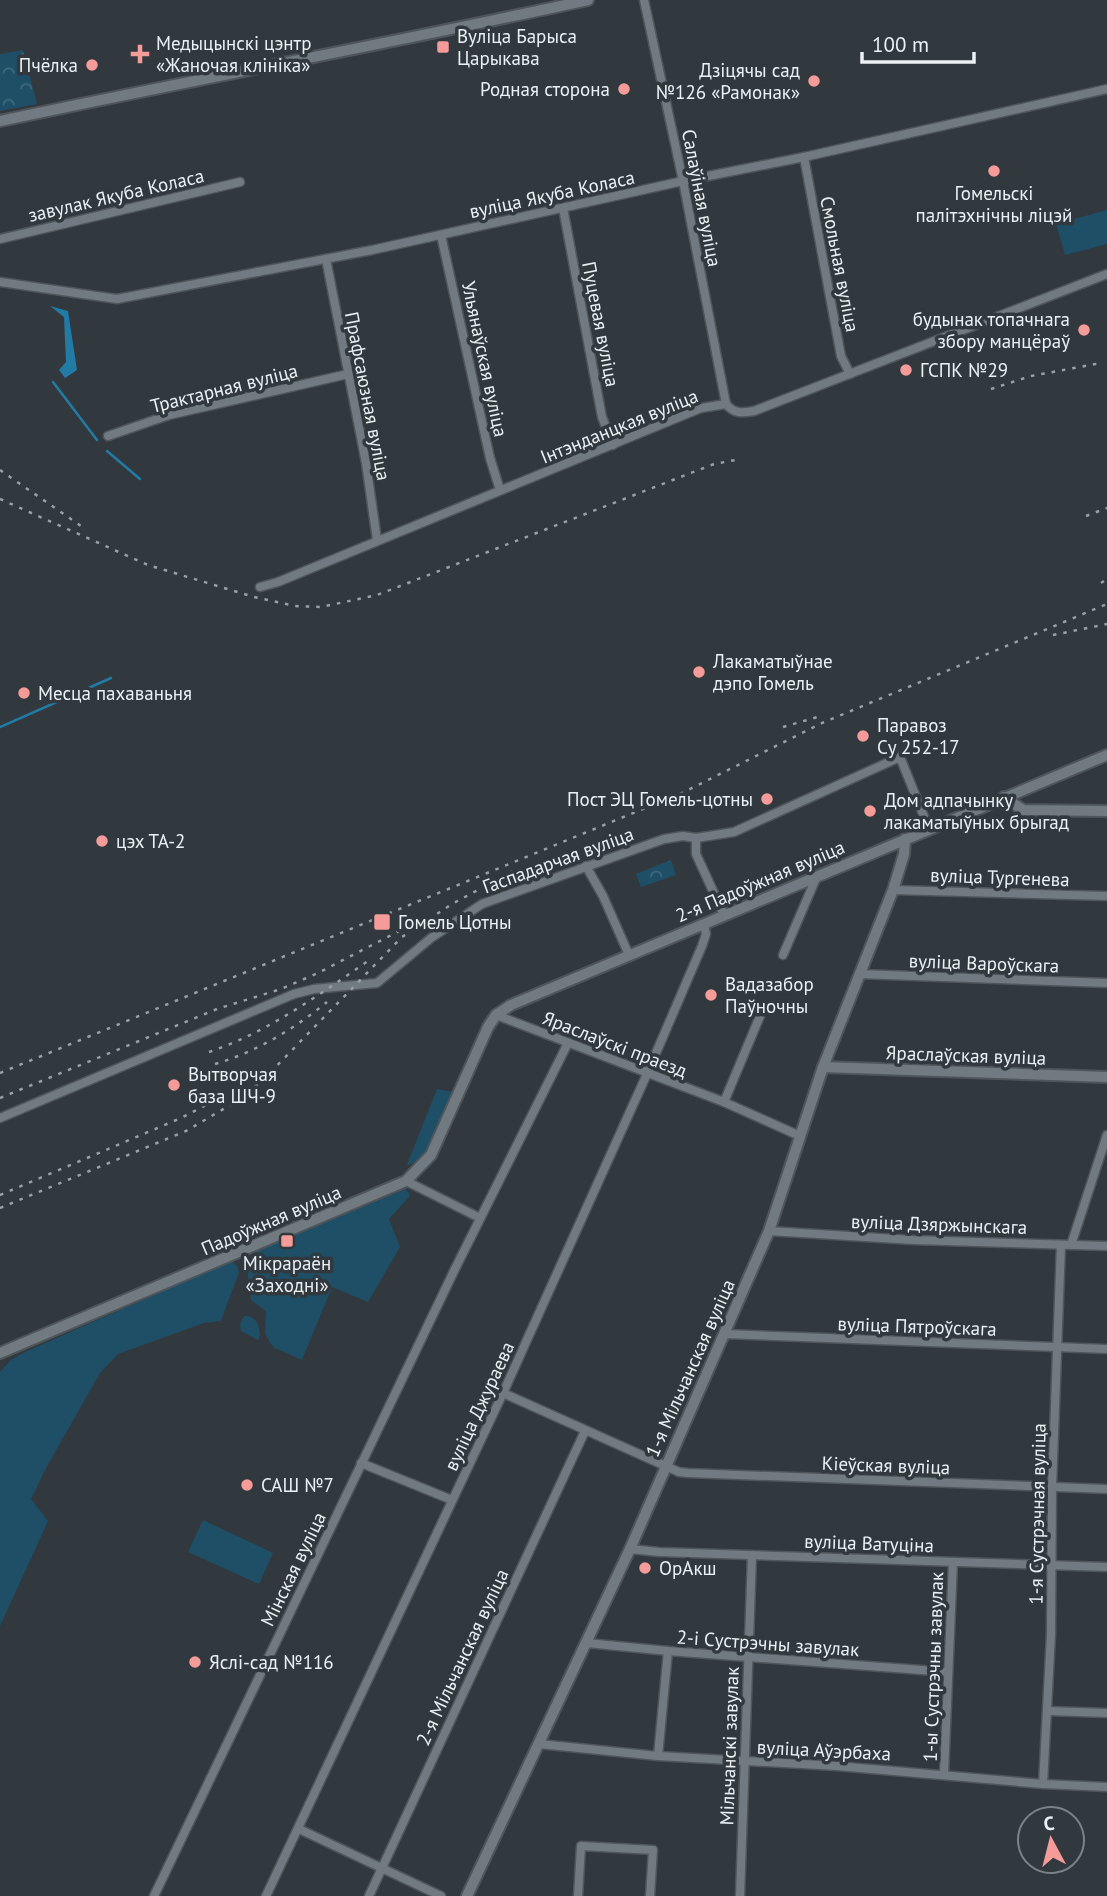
<svg xmlns="http://www.w3.org/2000/svg" width="1107" height="1896" font-family="'PT Sans',sans-serif">
<style>
.grass{fill:#1e4f67}
.park{fill:url(#park-crowns)}
.water{fill:#227ba5}
.lines{fill:none;stroke-linecap:round;stroke-linejoin:round}
.stream{stroke:#227ba5;stroke-width:2.5}
.street-casing{stroke:#4f565b;stroke-width:11}
.secondary-casing{stroke:#4f565b;stroke-width:14}
.street{stroke:#717a80;stroke-width:8}
.secondary{stroke:#717a80;stroke-width:10}
.rail{stroke:#9aa1a5;stroke-width:2.5;stroke-dasharray:3.5 7;stroke-linecap:butt}
.poi-dot{fill:#f59b9a;stroke:#31393e;stroke-width:2.5}
.labels{text-anchor:middle;stroke-width:7;stroke-linejoin:round;paint-order:stroke}
.poi-label{font-size:19px;fill:#eaf0f3;stroke:#31393e;text-anchor:start}
.street-label{font-size:19px;fill:#eaf0f3;stroke:#31393e}
</style>
<defs>
<pattern id="park-crowns" width="20" height="18" patternUnits="userSpaceOnUse" patternTransform="scale(1.75)"><rect width="20" height="18" fill="#1e4f67"/><path d="M2 6a3 3 0 1 1 6 0M12 15a3 3 0 1 1 6 0" fill="none" stroke="#3f697d"/></pattern>
</defs>
<rect width="100%" height="100%" fill="#31393e"/>
<g class="grass">
<polygon points="1107,210 1107,244 1065,255 1056,224"/>
<path d="M 437,1089 L 453,1092 C 445,1111 428,1162 407,1165 Z"/>
<polygon points="406,1189 410,1196 389,1219 400,1247 368,1302 332,1287 302,1360 275,1348 270,1343 265,1333 266,1311 251,1300 247,1268 254,1252"/>
<polygon points="232,1261 237,1266 239,1272 221,1321 204,1323 118,1354 100,1373 47,1466 31,1499 48,1521 0,1626 0,1372 11,1360 27,1351"/>
<path d="M 244,1316 C 256,1315 259,1325 260,1335 L 258,1340 L 241,1331 L 240,1324 Z"/>
<polygon points="203,1520 273,1553 259,1584 188,1552"/>
</g>
<g class="park">
<polygon points="23,50 37,104 0,111 0,54"/>
<polygon points="671,860 676,875 641,887 636,874"/>
</g>
<polygon class="water" points="50,306 68,311 77,370 65,378 59,370 66,362 64,317"/>
<g class="lines">
<g class="stream">
<polyline points="53,382 97,440"/>
<polyline points="107,451 140,479"/>
<polyline points="0,727 111,678"/>
</g>
<g class="street-casing">
<g id="street">
<polyline points="644,0 683,181 726,404"/>
<polyline points="804,157 841,356 850,374"/>
<polyline points="563,208 602,417 613,445"/>
<polyline points="441,235 490,458 500,490"/>
<polyline points="0,239 240,182"/>
<polyline points="326,259 366,463 377,540"/>
<polyline points="0,282 117,299 372,250 683,181 804,157 1107,89"/>
<polyline points="108,436 169,415 348,374"/>
<path d="M 260,587 L 278,582 L 701,408 L 726,404 C 734,414 742,413 754,411 L 1107,274"/>
<polyline points="696,838 696,854 724,915"/>
<polyline points="586,866 603,896 629,955"/>
<polyline points="893,890 1107,896"/>
<polyline points="783,955 817,876"/>
<polyline points="859,974 1107,983"/>
<polyline points="496,1015 724,1102 800,1136"/>
<polyline points="724,1102 763,1009"/>
<polyline points="0,1118 294,994 314,989 377,983 431,938 482,904 664,839 683,836 696,838 734,832 900,757 929,829"/>
<polyline points="406,1181 480,1218"/>
<polyline points="769,1231 913,1240 1107,1246"/>
<polyline points="1071,1245 1107,1135"/>
<polyline points="726,1334 1107,1349"/>
<polyline points="503,1393 679,1472 688,1473 1107,1489"/>
<polyline points="361,1463 452,1500"/>
<polyline points="630,1549 659,1552 1107,1567"/>
<polyline points="587,1643 668,1651 948,1672"/>
<polyline points="1048,1711 1107,1713"/>
<polyline points="539,1744 658,1756 837,1766 1043,1784 1107,1787"/>
<polyline points="658,1756 668,1651"/>
<polyline points="944,1774 953,1562"/>
<polyline points="1043,1784 1051,1634 1052,1487 1061,1245"/>
<polyline points="299,1829 441,1896"/>
<polyline points="154,1896 454,1271 568,1043"/>
<polyline points="266,1896 503,1393 647,1074 702,946 706,934 704,924"/>
<polyline points="369,1896 585,1431"/>
<polyline points="578,1896 581,1846 653,1850 650,1896"/>
<polyline points="740,1896 752,1555"/>
</g>
</g>
<g class="secondary-casing">
<g id="secondary">
<path d="M 0,121 C 196,79 393,43 588,0"/>
<polyline points="1004,797 1023,810 1107,811"/>
<polyline points="823,1067 1107,1077"/>
<polyline points="0,1353 406,1181 431,1155 488,1027 496,1015 511,1005 1107,755"/>
<polyline points="467,1896 630,1549 769,1231 823,1067 893,890 904,854 905,839"/>
</g>
</g>
<use href="#street" class="street"/>
<use href="#secondary" class="secondary"/>
<g class="rail">
<polyline points="991,389 1031,376 1101,363"/>
<polyline points="0,470 81,526"/>
<polyline points="0,499 148,565 254,597 295,606 321,607 377,595 714,464 741,459"/>
<polyline points="1086,516 1107,508"/>
<polyline points="1101,583 1107,579"/>
<polyline points="1053,635 1107,624"/>
<polyline points="783,727 821,716"/>
<path d="M 209,1052 C 268,1032 317,996 368,961"/>
<path d="M 215,1064 C 256,1052 294,1029 327,1002"/>
<polyline points="0,1073 682,793 822,723 1107,604"/>
<polyline points="0,1098 217,1009 281,989 318,973 403,929"/>
<polyline points="0,1195 181,1118 241,1087"/>
<polyline points="0,1208 186,1131 232,1104 261,1082 402,937 452,904 513,871"/>
</g>
</g>
<g class="poi-dot">
<rect x="436" y="40" width="14" height="14" rx="3.5"/>
<path d="M136.5 43.5h7v7h7v7h-7v7h-7v-7h-7v-7h7z"/>
<circle cx="92" cy="65" r="7"/>
<circle cx="814" cy="81" r="7"/>
<circle cx="624" cy="89" r="7"/>
<circle cx="994" cy="171" r="7"/>
<circle cx="1084" cy="330" r="7"/>
<circle cx="906" cy="370" r="7"/>
<circle cx="699" cy="672" r="7"/>
<circle cx="24" cy="693" r="7"/>
<circle cx="863" cy="736" r="7"/>
<circle cx="767" cy="799" r="7"/>
<circle cx="870" cy="811" r="7"/>
<circle cx="102" cy="841" r="7"/>
<rect x="373" y="913" width="18" height="18" rx="3.5"/>
<circle cx="711" cy="995" r="7"/>
<circle cx="174" cy="1085" r="7"/>
<rect x="280" y="1234" width="14" height="14" rx="3.5"/>
<circle cx="247" cy="1485" r="7"/>
<circle cx="645" cy="1568" r="7"/>
<circle cx="195" cy="1662" r="7"/>
</g>
<g class="labels">
<g class="poi-label">
<text x="457" y="43">Вуліца Барыса<tspan x="457" dy="22">Царыкава</tspan></text>
<text x="156" y="50">Медыцынскі цэнтр<tspan x="156" dy="22">«Жаночая клініка»</tspan></text>
<text x="78" y="72" text-anchor="end">Пчёлка</text>
<text x="800" y="77" text-anchor="end">Дзіцячы сад<tspan x="800" dy="22">№126 «Рамонак»</tspan></text>
<text x="610" y="96" text-anchor="end">Родная сторона</text>
<text x="994" y="200" text-anchor="middle">Гомельскі<tspan x="994" dy="22">палітэхнічны ліцэй</tspan></text>
<text x="1070" y="326" text-anchor="end">будынак топачнага<tspan x="1070" dy="22">збору манцёраў</tspan></text>
<text x="920" y="377">ГСПК №29</text>
<text x="713" y="668">Лакаматыўнае<tspan x="713" dy="22">дэпо Гомель</tspan></text>
<text x="38" y="700">Месца пахаваньня</text>
<text x="877" y="732">Паравоз<tspan x="877" dy="22">Су 252-17</tspan></text>
<text x="753" y="806" text-anchor="end">Пост ЭЦ Гомель-цотны</text>
<text x="884" y="807">Дом адпачынку<tspan x="884" dy="22">лакаматыўных брыгад</tspan></text>
<text x="116" y="848">цэх ТА-2</text>
<text x="398" y="929">Гомель Цотны</text>
<text x="725" y="991">Вадазабор<tspan x="725" dy="22">Паўночны</tspan></text>
<text x="188" y="1081">Вытворчая<tspan x="188" dy="22">база ШЧ-9</tspan></text>
<text x="287" y="1270" text-anchor="middle">Мікрараён<tspan x="287" dy="22">«Заходні»</tspan></text>
<text x="261" y="1492">САШ №7</text>
<text x="659" y="1575">ОрАкш</text>
<text x="209" y="1669">Яслі-сад №116</text>
</g>
<g class="street-label">
<text transform="translate(552 194) rotate(-12)" y="7">вуліца Якуба Коласа</text>
<text transform="translate(116 195) rotate(-13)" y="7">завулак Якуба Коласа</text>
<text transform="translate(702 198) rotate(79)" y="7">Салаўіная вуліца</text>
<text transform="translate(840 264) rotate(79)" y="7">Смольная вуліца</text>
<text transform="translate(601 324) rotate(79)" y="7">Пуцевая вуліца</text>
<text transform="translate(485 359) rotate(78)" y="7">Ульянаўская вуліца</text>
<text transform="translate(224 388) rotate(-14)" y="7">Трактарная вуліца</text>
<text transform="translate(368 396) rotate(79)" y="7">Прафсаюзная вуліца</text>
<text transform="translate(619 426) rotate(-22)" y="7">Інтэнданцкая вуліца</text>
<text transform="translate(558 860) rotate(-20)" y="7">Гаспадарчая вуліца</text>
<text transform="translate(1000 877) rotate(2)" y="7">вуліца Тургенева</text>
<text transform="translate(760 881) rotate(-23)" y="7">2-я Падоўжная вуліца</text>
<text transform="translate(984 963) rotate(2)" y="7">вуліца Вароўскага</text>
<text transform="translate(615 1044) rotate(21)" y="7">Яраслаўскі праезд</text>
<text transform="translate(966 1055) rotate(2)" y="7">Яраслаўская вуліца</text>
<text transform="translate(271 1220) rotate(-23)" y="7">Падоўжная вуліца</text>
<text transform="translate(939 1224) rotate(2)" y="7">вуліца Дзяржынскага</text>
<text transform="translate(917 1326) rotate(2)" y="7">вуліца Пятроўскага</text>
<text transform="translate(690 1368) rotate(-66)" y="7">1-я Мільчанская вуліца</text>
<text transform="translate(479 1406) rotate(-65)" y="7">вуліца Джураева</text>
<text transform="translate(886 1465) rotate(2)" y="7">Кіеўская вуліца</text>
<text transform="translate(1037 1514) rotate(-89)" y="7">1-я Сустрэчная вуліца</text>
<text transform="translate(869 1543) rotate(2)" y="7">вуліца Ватуціна</text>
<text transform="translate(293 1569) rotate(-64)" y="7">Мінская вуліца</text>
<text transform="translate(768 1643) rotate(4)" y="7">2-і Сустрэчны завулак</text>
<text transform="translate(462 1657) rotate(-65)" y="7">2-я Мільчанская вуліца</text>
<text transform="translate(933 1667) rotate(-88)" y="7">1-ы Сустрэчны завулак</text>
<text transform="translate(729 1746) rotate(-88)" y="7">Мільчанскі завулак</text>
<text transform="translate(824 1750) rotate(3)" y="7">вуліца Аўэрбаха</text>
</g>
</g>
<g transform="translate(1051 1840) rotate(353)"><circle r="33" fill="#31393e" stroke="#7b8286" stroke-width="2"/>
<path d="M0-5L12 26L0 18L-12 26Z" fill="#f59b9a"/>
<text y="-10" font-size="19" font-weight="bold" text-anchor="middle" fill="#eaf0f3">С</text>
</g>
<path d="M862 52v10h112v-10" fill="none" stroke="#eaf0f3" stroke-width="3.5"/>
<text x="872" y="52" font-size="21" fill="#eaf0f3" stroke="#31393e" stroke-width="5" paint-order="stroke">100 m</text>
</svg>
